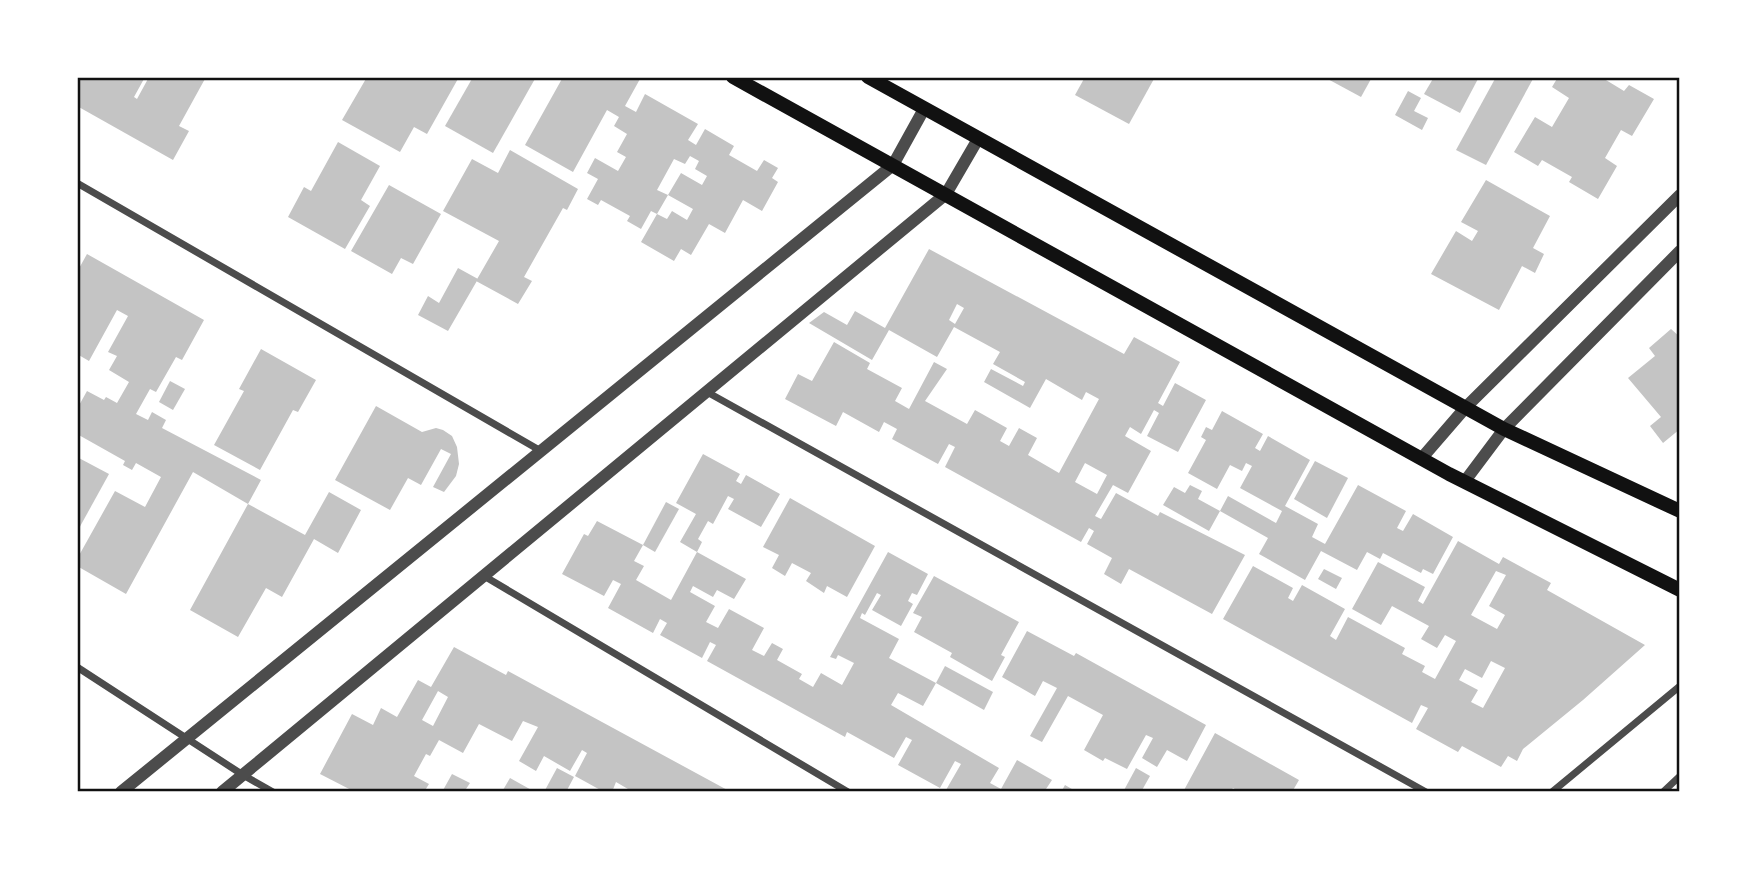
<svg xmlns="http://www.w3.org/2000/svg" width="1757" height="869" font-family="Rubik,sans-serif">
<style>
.building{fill:#c4c4c4;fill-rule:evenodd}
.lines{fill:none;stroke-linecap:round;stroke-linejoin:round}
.minor{stroke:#4c4c4c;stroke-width:7}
.tertiary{stroke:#4c4c4c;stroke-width:12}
.secondary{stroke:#111;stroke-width:14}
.neatline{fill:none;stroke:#111;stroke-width:2.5}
</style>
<rect width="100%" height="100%" fill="#fff"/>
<g class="building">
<polygon points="77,77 145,77 134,97 137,99 149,77 206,77 179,126 189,131 173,160 77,106"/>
<polygon points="367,77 459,77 427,134 414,127 400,152 342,120"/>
<polygon points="473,77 536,77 493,153 445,126"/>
<polygon points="563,77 603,77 609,80 610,77 637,77 640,79 625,106 636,112 645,94 698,124 688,140 696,145 705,129 734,146 729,155 757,171 764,160 778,168 772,178 778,182 762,211 743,200 725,233 709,224 691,255 681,249 674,261 641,242 657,214 667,219 672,211 687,220 693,209 668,195 681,173 702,185 707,176 695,169 699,161 690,156 685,164 674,159 657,190 668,195 657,214 651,211 641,229 627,221 630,216 601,200 598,205 587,199 598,179 587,173 595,158 618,171 626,157 617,152 627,134 614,126 619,117 607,110 573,172 525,145"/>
<polygon points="1085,77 1155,77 1129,124 1075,95"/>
<polygon points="1324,77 1367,77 1371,79 1361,97"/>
<polygon points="1434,77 1479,77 1460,113 1424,94"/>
<polygon points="1496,77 1534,77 1486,165 1456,150"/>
<polygon points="1558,77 1601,77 1624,91 1629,85 1654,99 1632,136 1621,130 1605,158 1617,166 1598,199 1569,182 1572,177 1542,160 1538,166 1514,152 1535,117 1552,127 1569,98 1552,87"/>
<polygon points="1408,91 1421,98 1414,111 1428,118 1422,130 1395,115"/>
<polygon points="338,142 380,166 361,200 370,206 345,249 288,217 304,187 311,191"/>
<polygon points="510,150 578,189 567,210 563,208 524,277 532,281 518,304 476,281 499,241 443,211 472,159 498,173"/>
<polygon points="1486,180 1550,216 1533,248 1544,254 1535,273 1522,266 1499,310 1431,274 1456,231 1472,241 1478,231 1461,222"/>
<polygon points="389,185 441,214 413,264 401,258 392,274 351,251"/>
<path d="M 929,249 L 1124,354 L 1134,337 L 1180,362 L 1158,403 L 1163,406 L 1175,383 L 1206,400 L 1178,452 L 1147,436 L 1159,413 L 1154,410 L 1141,434 L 1130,427 L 1125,436 L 1151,451 L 1128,493 L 1113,485 L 1095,516 L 1101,519 L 1116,493 L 1158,516 L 1160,512 L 1245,555 L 1212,614 L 1129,569 L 1121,584 L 1104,574 L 1112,558 L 1087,544 L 1094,531 L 1089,528 L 1081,542 L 945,467 L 955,447 L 949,444 L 938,464 L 892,439 L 897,429 L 884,422 L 879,432 L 843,412 L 836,426 L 785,399 L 798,374 L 812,381 L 834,342 L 870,363 L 867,369 L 902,388 L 895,401 L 909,409 L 934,362 L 947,369 L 925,401 L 967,424 L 975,410 L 1007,428 L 1000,441 L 1009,446 L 1019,428 L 1037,438 L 1028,455 L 1059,473 L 1099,399 L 1086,392 L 1082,400 L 1046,379 L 1030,408 L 984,382 L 991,369 L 1023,386 L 1025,382 L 993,364 L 1000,352 L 954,327 L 937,357 L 889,330 L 872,360 L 809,323 L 824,312 L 847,325 L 855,311 L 885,328 ZM 957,304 L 964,308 L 955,324 L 949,320 ZM 1085,463 L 1107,475 L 1097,494 L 1075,482 Z"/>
<polygon points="87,254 204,320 182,360 176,357 156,392 150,389 136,414 148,420 152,412 166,420 162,428 261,480 248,504 193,472 126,594 77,566 77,559 115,491 145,507 161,477 136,463 132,470 123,465 125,461 77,434 77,409 87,391 104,400 106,397 117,403 129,382 109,370 117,356 108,352 128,316 117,310 89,361 77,354 77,272"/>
<polygon points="458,268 478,279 448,331 418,315 428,296 439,303"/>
<polygon points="1671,329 1680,337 1680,429 1663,443 1650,426 1661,417 1628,378 1655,356 1649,348"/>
<polygon points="261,349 316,380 298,412 293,410 260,470 214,445 244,391 239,389"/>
<polygon points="170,381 185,389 173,410 159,402"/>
<polygon points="376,406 422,432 436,428 443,430 452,436 457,447 459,464 456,476 444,492 433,487 451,454 441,449 421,485 408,478 390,510 335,480"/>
<polygon points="1222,411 1263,434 1255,448 1260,451 1268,436 1310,460 1285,506 1318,524 1312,537 1325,544 1358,485 1406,511 1397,528 1403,531 1413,514 1453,537 1433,574 1423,569 1421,573 1383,553 1380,559 1367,552 1357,570 1321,551 1305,580 1259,554 1268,538 1220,511 1209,531 1163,505 1174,487 1185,493 1190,485 1202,491 1198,499 1220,511 1228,496 1276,523 1282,511 1240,488 1252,466 1246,463 1242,471 1230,465 1217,489 1188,473 1206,440 1201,437 1206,427 1212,430"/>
<polygon points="703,454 740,474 736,481 741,484 746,475 780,494 761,527 728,509 734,499 728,496 713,524 708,521 698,539 702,542 697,552 680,542 696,514 676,503"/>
<polygon points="77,457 109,474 77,532"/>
<polygon points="1315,461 1348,478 1327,518 1294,499"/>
<polygon points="329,492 361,510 338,553 314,539 282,597 266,588 238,637 190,610 248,504 305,535"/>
<polygon points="790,498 875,546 847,597 827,586 824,593 806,581 811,573 792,563 785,576 772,568 779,555 763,547"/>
<polygon points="666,502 679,509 655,552 643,545"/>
<polygon points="597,521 643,545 634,561 644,566 636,580 671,600 697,552 746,579 734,599 717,590 713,597 693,586 690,592 715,606 706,622 718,628 729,609 764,628 752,650 764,656 772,643 783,649 777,660 802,674 799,679 813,687 821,673 842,685 854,663 838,655 836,659 830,657 888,552 928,574 917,595 912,593 908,601 913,604 901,626 872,610 881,595 877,593 865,615 862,613 860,618 899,639 889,658 936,683 923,706 898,693 891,705 999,768 990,783 1001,789 1017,760 1052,780 1046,789 1051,792 950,792 946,790 961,764 955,761 940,788 898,765 912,740 906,737 894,758 847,732 845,737 707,661 716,645 710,642 702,658 660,635 667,623 660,619 653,633 608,608 621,584 613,580 604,596 562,574 584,534 588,536"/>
<path d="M 1458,541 L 1499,564 L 1503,557 L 1551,583 L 1547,590 L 1645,645 L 1583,700 L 1523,749 L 1517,761 L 1508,756 L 1501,767 L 1462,746 L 1458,752 L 1416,729 L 1428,708 L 1421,705 L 1412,723 L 1223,619 L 1253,566 L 1293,588 L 1288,598 L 1293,601 L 1302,585 L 1345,609 L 1330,636 L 1336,640 L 1348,617 L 1405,648 L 1402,654 L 1425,666 L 1422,672 L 1435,679 L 1456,641 L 1445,635 L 1437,648 L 1421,639 L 1429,626 L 1392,606 L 1381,625 L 1352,609 L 1378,562 L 1425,587 L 1418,601 L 1423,604 ZM 1496,571 L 1506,575 L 1489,606 L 1505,615 L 1497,629 L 1471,615 ZM 1491,661 L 1505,668 L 1483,708 L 1471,702 L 1478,690 L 1459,680 L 1465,669 L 1482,678 Z"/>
<polygon points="1324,569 1342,578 1336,589 1318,579"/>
<polygon points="934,576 1019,622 1001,655 1005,657 992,681 950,657 952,653 914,632 922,617 913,613"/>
<polygon points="1027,631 1074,656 1076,653 1206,725 1187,761 1167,750 1157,767 1142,758 1153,738 1146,735 1127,769 1105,758 1103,761 1084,750 1103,715 1068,696 1042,742 1030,736 1057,688 1043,681 1035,696 1002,677"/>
<path d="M 454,647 L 506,675 L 508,671 L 731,792 L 626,792 L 628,789 L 616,782 L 612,792 L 604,792 L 575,776 L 587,753 L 582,750 L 570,771 L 544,756 L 536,771 L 519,761 L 538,727 L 523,721 L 512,741 L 479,724 L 463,753 L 439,740 L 430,756 L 426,754 L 414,776 L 429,784 L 424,792 L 355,792 L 320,774 L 352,714 L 373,725 L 381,708 L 397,717 L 418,680 L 431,687 ZM 438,691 L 448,697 L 433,726 L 422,720 Z"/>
<polygon points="945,666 993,692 984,710 936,683"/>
<polygon points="1215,733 1299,780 1292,792 1240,792 1233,788 1230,792 1183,792"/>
<polygon points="557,768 574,777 566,792 544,792"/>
<polygon points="1136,768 1150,776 1141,792 1123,792"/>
<polygon points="452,774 470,783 466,789 471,792 442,792"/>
<polygon points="510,778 535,792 507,792 503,790"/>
<polygon points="1065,785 1077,792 1061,792"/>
</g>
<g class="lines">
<g class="minor">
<polyline points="77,183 541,451"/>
<polyline points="707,392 1426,792"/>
<polyline points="484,576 848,792"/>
<polyline points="77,667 243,775 273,792"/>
<polyline points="1552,792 1680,686"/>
<polyline points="1663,792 1680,776"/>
</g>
<g class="tertiary">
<polyline points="1421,459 1466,407 1680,195"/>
<polyline points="1465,481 1504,429 1680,251"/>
<polyline points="121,792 893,165 924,109"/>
<polyline points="222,792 946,194 978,139"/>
</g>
<g class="secondary">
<polyline points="733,77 1449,474 1680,590"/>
<polyline points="868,77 1504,429 1680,511"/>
</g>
</g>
<rect width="1757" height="869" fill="none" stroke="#ffffff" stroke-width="158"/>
<rect x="79" y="79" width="1599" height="711" class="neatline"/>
</svg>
